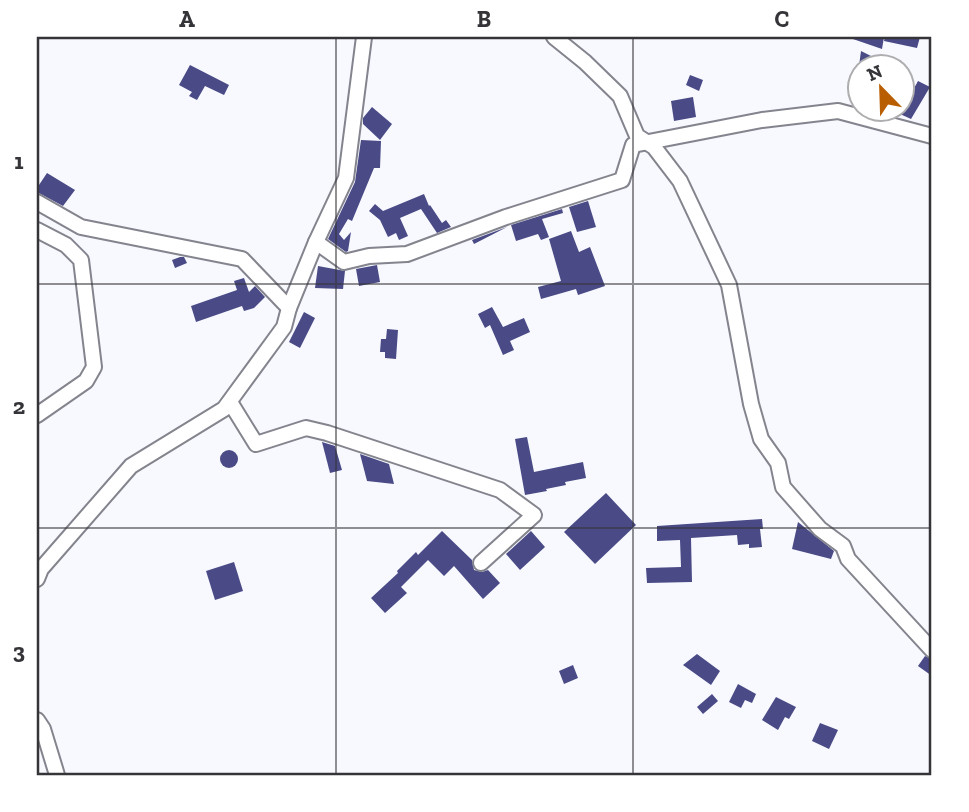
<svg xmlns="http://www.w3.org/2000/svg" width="969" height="812" font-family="'Zilla Slab',serif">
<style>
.building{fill:#494a86}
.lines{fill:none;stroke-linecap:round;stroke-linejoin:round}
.minor-casing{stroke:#83848d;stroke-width:18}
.minor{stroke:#fff;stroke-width:14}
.grid{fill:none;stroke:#353539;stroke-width:2;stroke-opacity:0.55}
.neatline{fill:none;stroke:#353539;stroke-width:2.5}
.grid-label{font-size:23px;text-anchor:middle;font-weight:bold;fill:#353539}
</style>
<rect width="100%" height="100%" fill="#f8f9fe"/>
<g class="building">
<polygon points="850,37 884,37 882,49 850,38"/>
<polygon points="885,37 920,37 917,48 884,41"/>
<polygon points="861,51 891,66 859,66"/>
<polygon points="190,65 229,85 224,95 205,86 197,100 189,96 192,92 179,85"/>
<polygon points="690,75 703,80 699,91 686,85"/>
<polygon points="918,81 930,87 911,119 900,114"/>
<polygon points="693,97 696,117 674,121 671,101"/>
<polygon points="372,107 392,124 380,140 363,124 363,118"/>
<polygon points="361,140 381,141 380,168 374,168 352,221 348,219 339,234 344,240 351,232 348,251 346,252 328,239 355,182"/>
<polygon points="47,173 75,190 63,206 37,192 37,188"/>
<polygon points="424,194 429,206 430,205 442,223 446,220 451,227 437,233 421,209 400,218 408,236 399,240 396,233 388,237 380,220 369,211 375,204 383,211"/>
<polygon points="588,201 596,227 577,232 569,207"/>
<polygon points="562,209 563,213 542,219 549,237 541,240 538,234 516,241 511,225"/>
<polygon points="507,227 474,244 472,240"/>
<polygon points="571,231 579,252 590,247 605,286 578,295 576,289 541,299 538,287 561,281 549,239"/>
<polygon points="180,257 184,257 187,263 175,268 172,260"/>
<polygon points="377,265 380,282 359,286 356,269"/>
<polygon points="318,266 345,271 343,289 315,288"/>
<polygon points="244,278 249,292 255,286 265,297 254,308 244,311 242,306 196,322 191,306 237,290 234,281"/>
<polygon points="492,307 503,327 524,318 530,332 510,341 514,350 503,355 490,325 485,328 478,314"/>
<polygon points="304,312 315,318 300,348 289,342"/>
<polygon points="387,329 398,330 396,359 385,358 385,352 380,352 381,339 386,339"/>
<polygon points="527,437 534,472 583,462 586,478 565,482 566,485 546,489 547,491 525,495 515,439"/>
<polygon points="322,442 335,446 342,470 330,473"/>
<circle cx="229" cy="459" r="9"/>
<polygon points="360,454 389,464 394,484 367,481"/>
<polygon points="606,493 636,525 595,564 564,532"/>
<polygon points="762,519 763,529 760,529 762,547 749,548 749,544 738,545 737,535 691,538 692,582 647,583 646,568 681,567 680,540 657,541 657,526"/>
<polygon points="798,522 834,551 831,559 792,549"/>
<polygon points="442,531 472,560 474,570 482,572 488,570 500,583 483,599 454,566 444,576 428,560 401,587 407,593 385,613 371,598 398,573 397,571 416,552 418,555"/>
<polygon points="531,531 545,547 520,570 506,554"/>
<polygon points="234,562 243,591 215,600 206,571"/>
<polygon points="697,654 720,671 711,685 683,665"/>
<polygon points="925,656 932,659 932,676 918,666"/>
<polygon points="573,665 578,678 564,684 559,671"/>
<polygon points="738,684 756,694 752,703 745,700 741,708 729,702"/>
<polygon points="712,694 718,701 703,714 697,707"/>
<polygon points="776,697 796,707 789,719 785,717 778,730 762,720"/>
<polygon points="820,723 838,730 829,749 812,741"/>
</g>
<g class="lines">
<g class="minor-casing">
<g id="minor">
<polyline points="554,37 585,62 620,96 637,136 654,147 680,181 729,285 751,404 761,439 778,463 783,487 820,529 843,546 848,559 932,650"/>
<polyline points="37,202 81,227 242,259 289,308 284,327 224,409 131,466 41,569 37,579"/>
<polyline points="37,230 66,245 81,260 94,367 86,381 37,415"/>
<polyline points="316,242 344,262 369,256 407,254 506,217 622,180 633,145 762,120 838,111 932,136"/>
<polyline points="289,308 316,242 346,178 364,37"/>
<polyline points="230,402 256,444 306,428 327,433 500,490 534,515 481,563"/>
<polyline points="37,720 43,729 57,775"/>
</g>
</g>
<use href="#minor" class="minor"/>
</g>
<path class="grid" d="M 336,37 L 336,775M 633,37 L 633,775M 37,284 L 932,284M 37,528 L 932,528"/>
<rect width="969" height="812" fill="none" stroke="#ffffff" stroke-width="77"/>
<g transform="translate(881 88) rotate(337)"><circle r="33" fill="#ffffff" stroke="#aeaeb0" stroke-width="2"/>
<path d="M0-5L12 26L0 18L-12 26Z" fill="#b95e00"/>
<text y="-10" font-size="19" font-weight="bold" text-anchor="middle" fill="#353539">N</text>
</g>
<rect x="38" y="38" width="892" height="736" class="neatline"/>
<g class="grid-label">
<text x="187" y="27">A</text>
<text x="484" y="27">B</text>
<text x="782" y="27">C</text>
<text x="19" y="169">1</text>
<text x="19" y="414">2</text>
<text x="19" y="659">3</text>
</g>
</svg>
